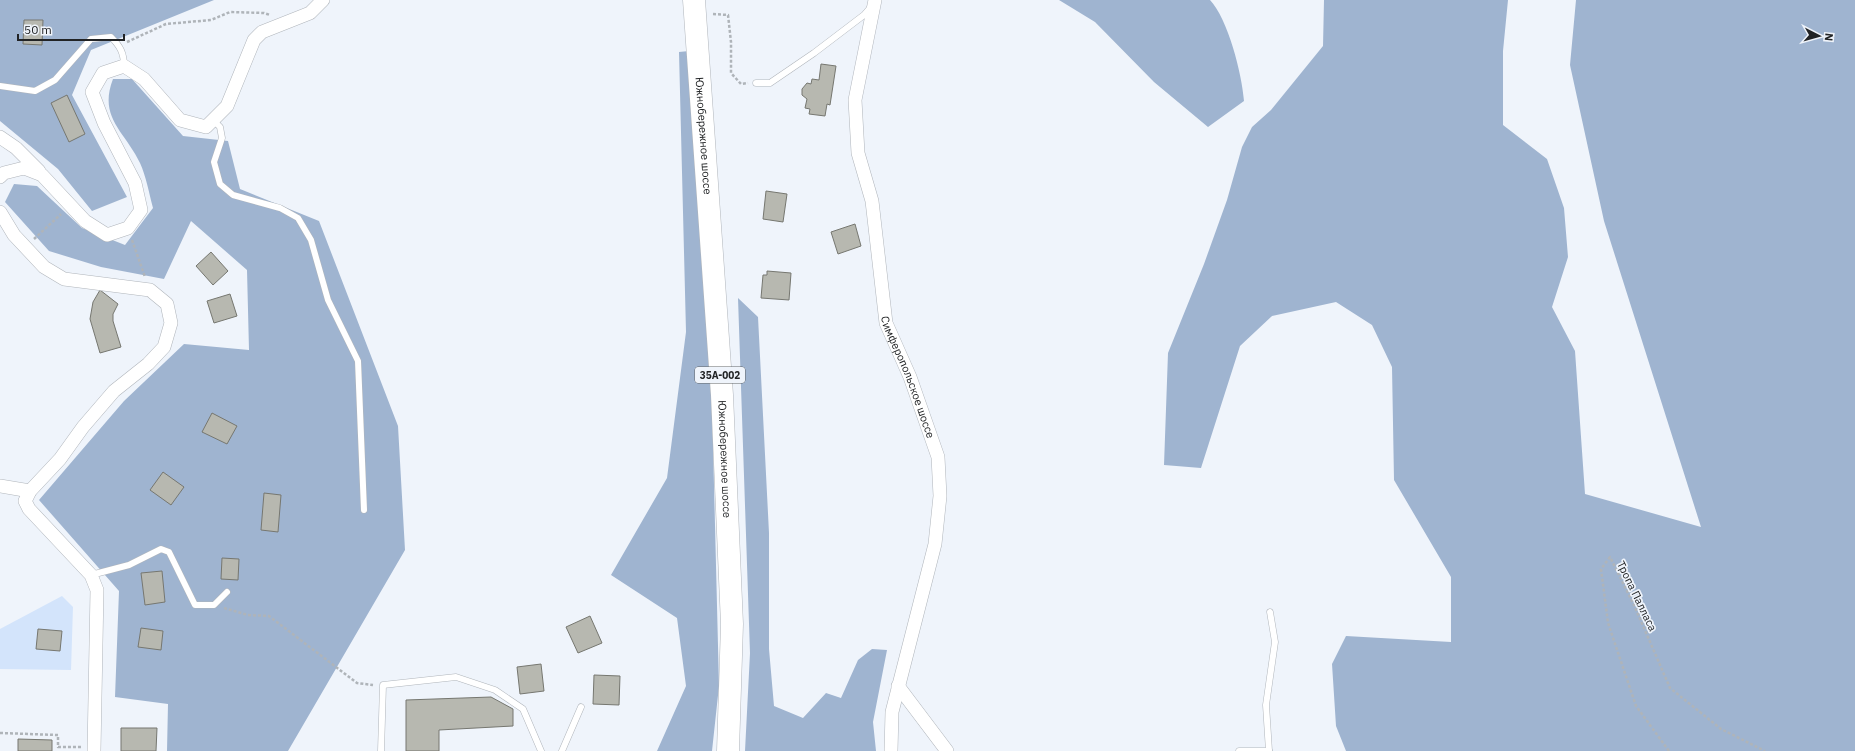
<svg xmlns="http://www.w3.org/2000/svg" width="1855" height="751" font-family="'IBM Plex Sans',sans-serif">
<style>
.green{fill:#d3e4fb}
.forest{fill:#9fb4d0}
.building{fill:#b7b8b0;stroke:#767770}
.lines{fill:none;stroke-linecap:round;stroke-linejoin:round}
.lane-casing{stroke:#b0b5bb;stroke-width:7}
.street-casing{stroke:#b0b5bb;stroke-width:14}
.highway-casing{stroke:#b0b5bb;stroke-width:23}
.path{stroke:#afb4b9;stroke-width:2.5;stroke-dasharray:3 2;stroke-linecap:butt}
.lane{stroke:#fff;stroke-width:6}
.street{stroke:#fff;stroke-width:13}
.highway{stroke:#fff;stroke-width:22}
.labels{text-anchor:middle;stroke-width:3.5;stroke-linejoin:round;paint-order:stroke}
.shield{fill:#eff4fb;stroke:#5f6265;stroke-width:1}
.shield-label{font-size:10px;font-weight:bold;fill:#212325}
.street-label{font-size:11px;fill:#212325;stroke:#eff4fb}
</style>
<rect width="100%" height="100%" fill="#eff4fb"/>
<polygon class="green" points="62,596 73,607 71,670 0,669 0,629"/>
<g class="forest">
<polygon points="0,0 214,0 91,50 72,95 127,197 92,211 58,169 0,121"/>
<path d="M 1059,0 L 1210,0 C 1228,19 1242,74 1244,101 L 1208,127 L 1154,82 L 1095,22 Z"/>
<polygon points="1324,0 1508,0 1503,51 1503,125 1547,159 1564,208 1568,257 1552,307 1575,351 1585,494 1701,527 1604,221 1570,65 1576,0 1855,0 1855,751 1346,751 1336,726 1332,664 1346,636 1451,642 1451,577 1394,480 1392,367 1372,325 1336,302 1272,316 1240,346 1201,468 1164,465 1168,353 1204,264 1227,200 1242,147 1252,127 1271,110 1323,46"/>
<polygon points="689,51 710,324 719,686 712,751 657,751 686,686 677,618 611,575 667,478 686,332 679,52"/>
<path d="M 113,79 L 132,79 L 183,136 L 228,141 L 240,189 L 319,221 L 398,426 L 405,550 L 288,751 L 167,751 L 168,704 L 115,697 L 119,591 L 39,500 L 124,401 L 184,344 L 249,350 L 247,270 L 191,221 L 164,279 L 101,267 L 49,251 L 5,202 L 14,184 L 37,186 L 82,228 L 125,245 L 153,208 C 149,193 146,176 140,163 C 125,131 98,118 113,79 Z"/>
<polygon points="738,298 758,317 769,533 769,649 774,706 803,718 826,693 841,698 858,660 872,649 887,650 873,722 876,751 745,751 750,653"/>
</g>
<g class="building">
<polygon points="24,20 43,20 42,45 23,44"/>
<polygon points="821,64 836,66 830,105 827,104 825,116 809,114 810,109 805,108 807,99 802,95 802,89 807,83 811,84 812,79 819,80"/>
<polygon points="67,95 85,134 69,142 51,103"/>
<polygon points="766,191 787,194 783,222 763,219"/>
<polygon points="855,224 861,246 838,254 831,232"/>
<polygon points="211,252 228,271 213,285 196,266"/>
<polygon points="767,271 791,273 789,300 761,298 763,275 767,275"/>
<polygon points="100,290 118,304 113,314 113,321 121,347 100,353 90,319 93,302"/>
<polygon points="230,294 237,316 214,323 207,301"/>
<polygon points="212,413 237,426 227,444 202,432"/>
<polygon points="163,472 184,487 171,505 150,490"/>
<polygon points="264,493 281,495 278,532 261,530"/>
<polygon points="222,558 239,559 238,580 221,579"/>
<polygon points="162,571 165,602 145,605 141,573"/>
<polygon points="590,616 602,643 578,653 566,627"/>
<polygon points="141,628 163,631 161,650 138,647"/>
<polygon points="38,629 62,631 60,651 36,649"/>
<polygon points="541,664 544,691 520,694 517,667"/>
<polygon points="594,675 620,676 619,705 593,704"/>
<polygon points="491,697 513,709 513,726 439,730 439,751 406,751 406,700"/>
<polygon points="121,728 157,728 156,751 121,751"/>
<polygon points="18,739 52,740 52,751 18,751"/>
</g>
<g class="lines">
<g class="lane-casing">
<g id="lane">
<polyline points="756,83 770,83 814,53 864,15 871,7"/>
<path d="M 0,86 L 35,91 L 55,80 L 91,39 L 111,37 C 120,46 124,53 124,66"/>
<polyline points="213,120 220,127 222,138 214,162 220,184 233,195 280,208 298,218 311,240 328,300 358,361 364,510"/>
<polyline points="91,575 129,565 161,549 169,552 195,605 214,605 227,592"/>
<polyline points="381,751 383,685 456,677 495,690 523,709 541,751"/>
<polyline points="562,751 581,707"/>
<polyline points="1239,751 1269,751"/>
<polyline points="1269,751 1266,705 1275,642 1270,612"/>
</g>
</g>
<g class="street-casing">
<g id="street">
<path id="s1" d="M 875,0 L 855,100 L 858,153 L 872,201 L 886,323 L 910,377 L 938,457 L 940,496 L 935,544 L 892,712 L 891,751"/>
<polyline points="0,137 16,148 39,171"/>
<polyline points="0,177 4,173 24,168 42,175 85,221 107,235 128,228 141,210 135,183 104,123 92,92 103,73 124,66 144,79 180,120 206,127 227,106 254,40 262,32 310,13 323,0"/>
<polyline points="0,212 14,235 44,267 64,279 150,290 167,304 171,323 164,347 148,364 114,391 83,427 60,459 30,491 25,501 29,509 91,575 97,590 94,751"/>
<polyline points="0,486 30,491"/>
<polyline points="898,686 947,751"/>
</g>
</g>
<g class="highway-casing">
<g id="highway">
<path id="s2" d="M 694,0 L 722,395 L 732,624 L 728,751"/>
</g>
</g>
<g class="path">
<polyline points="713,14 728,15 731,42 731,73 741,84 748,83"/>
<polyline points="127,42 166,24 211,20 230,12 264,13 270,15"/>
<polyline points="34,239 61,214"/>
<polyline points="132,240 145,277"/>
<polyline points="224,608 248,615 269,616 357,683 373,685"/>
<polyline points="0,733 58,735 58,747 81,747"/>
<polyline points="1669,751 1636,706 1608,623 1601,569 1610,557 1634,605 1670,688 1721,729 1765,751"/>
</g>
<use href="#lane" class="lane"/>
<use href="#street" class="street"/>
<use href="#highway" class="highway"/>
</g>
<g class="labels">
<rect class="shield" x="695" y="367" width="50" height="16" rx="3"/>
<g class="shield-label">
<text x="720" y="379">35А-002</text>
</g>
<g class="street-label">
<text dy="4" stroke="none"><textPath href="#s2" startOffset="136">Южнобережное шоссе</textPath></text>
<text dy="4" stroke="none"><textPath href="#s1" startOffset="386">Симферопольское шоссе</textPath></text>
<text dy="4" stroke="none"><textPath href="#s2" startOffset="460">Южнобережное шоссе</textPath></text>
<text transform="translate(1637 596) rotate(64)" y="4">Тропа Палласа</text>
</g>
</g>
<g transform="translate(1819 36) rotate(96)" stroke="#eff4fb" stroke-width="3" paint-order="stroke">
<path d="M0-3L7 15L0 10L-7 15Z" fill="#212325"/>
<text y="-6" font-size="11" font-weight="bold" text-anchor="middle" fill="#212325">N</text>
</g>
<path d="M18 34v6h106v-6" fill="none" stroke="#212325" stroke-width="2"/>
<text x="24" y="34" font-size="12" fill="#212325" stroke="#eff4fb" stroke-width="3" paint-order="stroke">50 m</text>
</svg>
